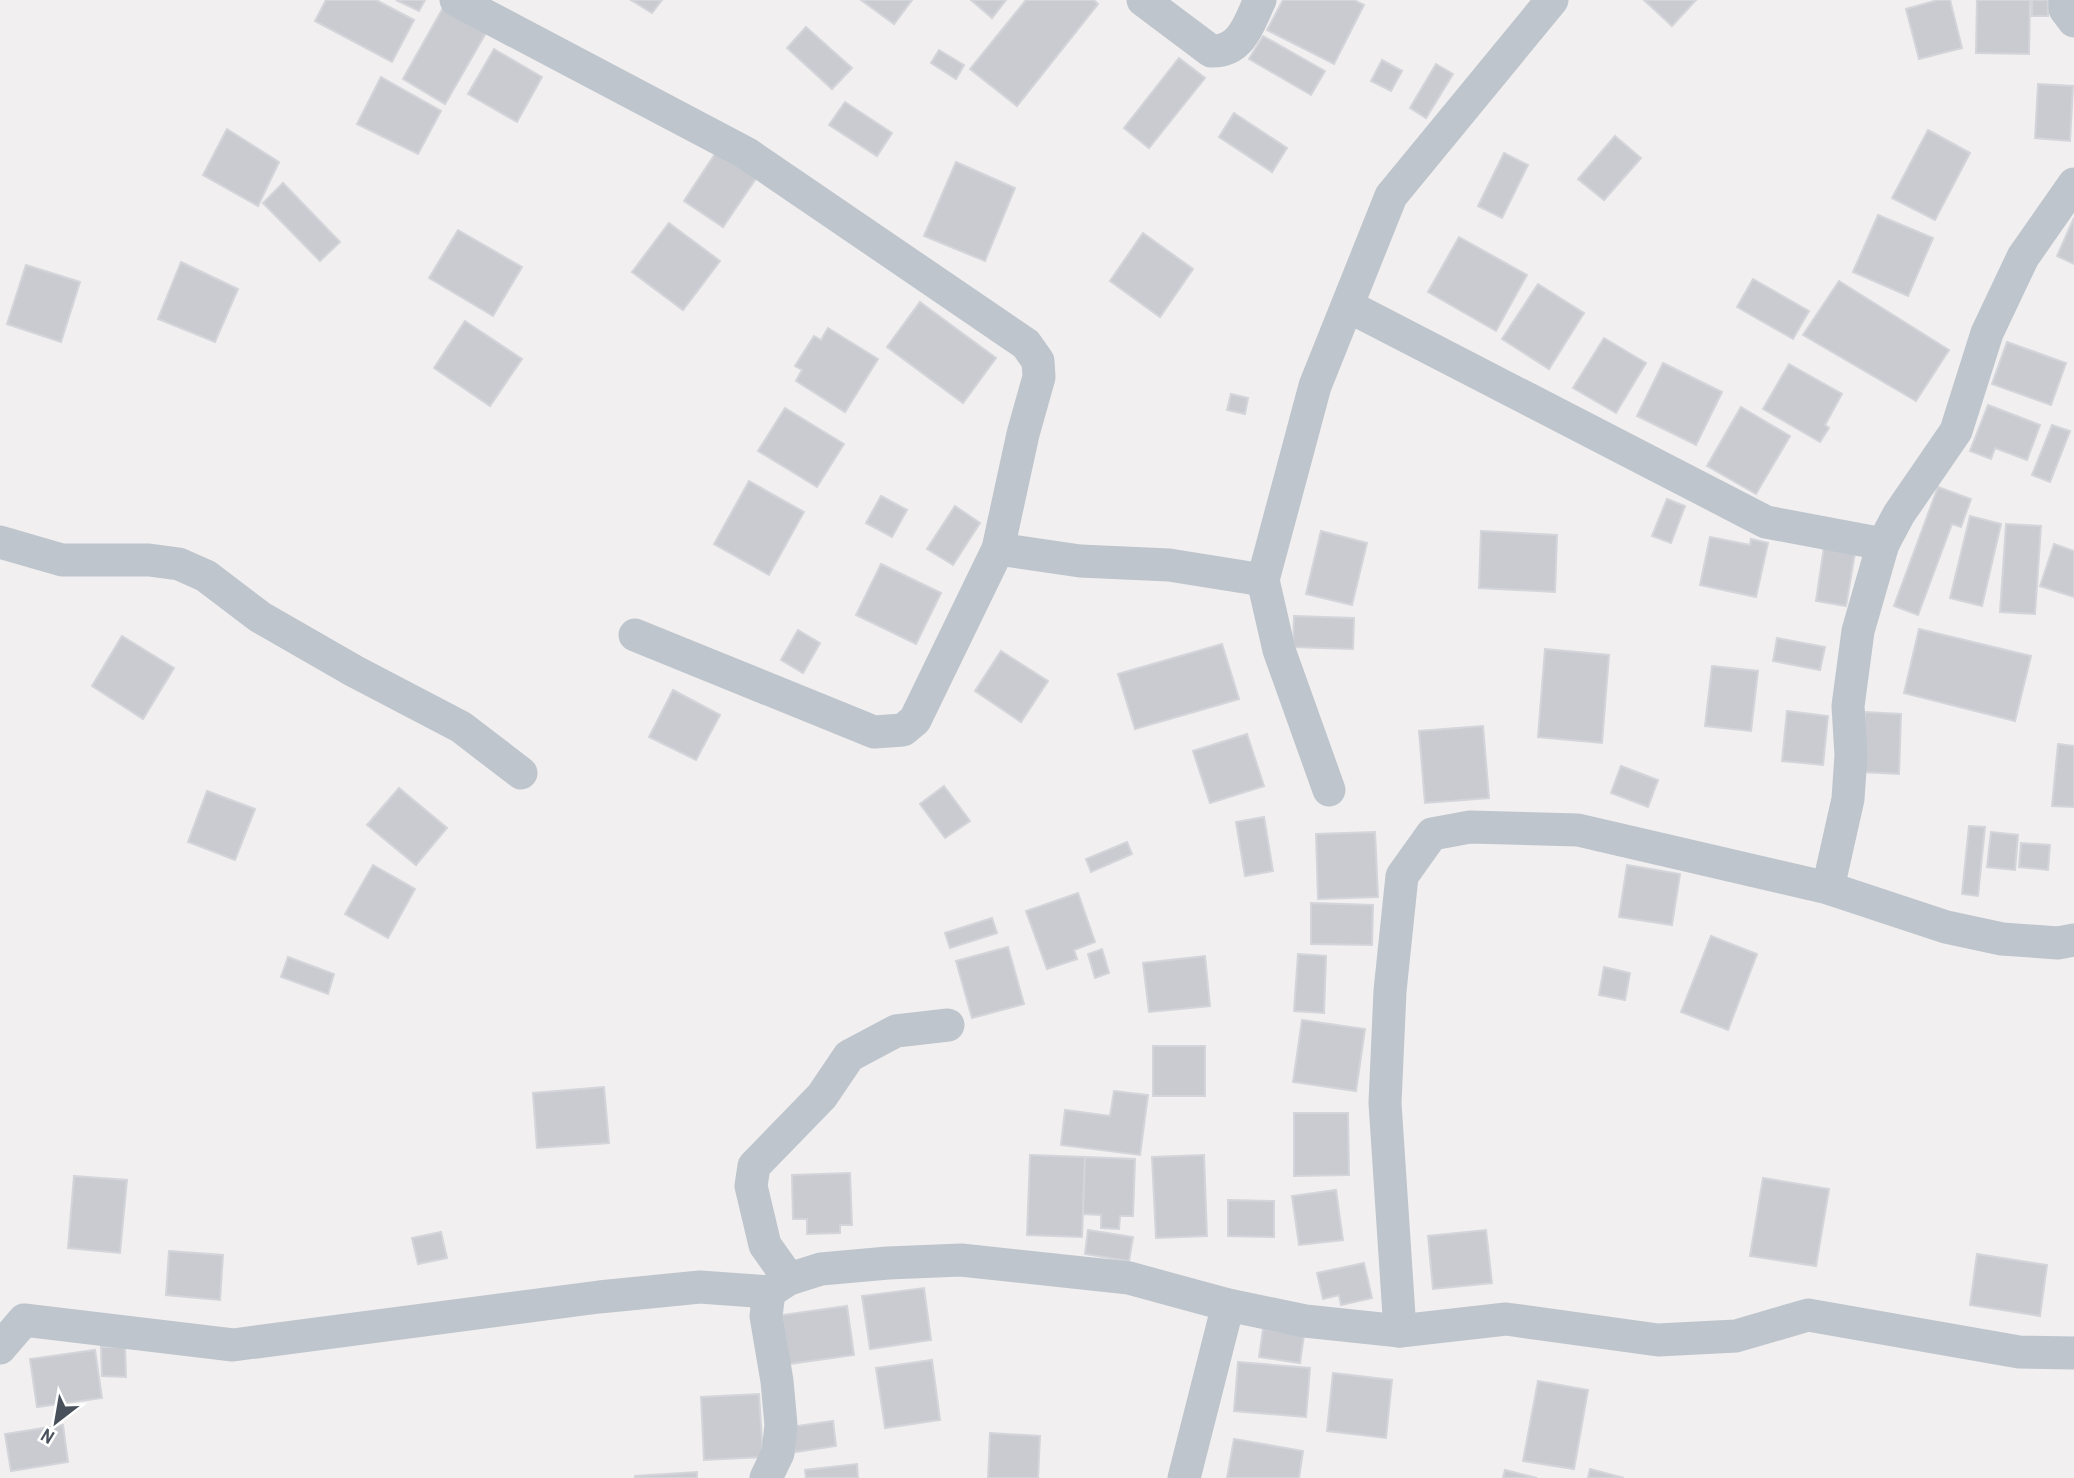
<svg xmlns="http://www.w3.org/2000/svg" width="2074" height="1478" font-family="'Archivo Narrow',sans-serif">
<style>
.building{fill:#c9cbd1;stroke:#d3d5da;stroke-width:2}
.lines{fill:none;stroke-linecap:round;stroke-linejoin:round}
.street{stroke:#bec5cd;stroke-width:33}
</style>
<rect width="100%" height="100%" fill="#f1efef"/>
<g class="building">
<polygon points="326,0 376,0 414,20 392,62 315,21"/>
<polygon points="396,0 425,0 419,11"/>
<polygon points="631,0 662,0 652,13"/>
<polygon points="861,0 912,0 894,24"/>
<polygon points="971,0 1006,0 992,18"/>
<polygon points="1026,0 1094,0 1098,4 1017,106 970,69"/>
<polygon points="1283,0 1354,0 1364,5 1334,64 1267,30"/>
<polygon points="1644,0 1696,0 1672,26"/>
<polygon points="1938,0 1950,0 1962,48 1919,59 1906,9"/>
<polygon points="1977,0 2030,0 2029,54 1976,53"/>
<rect x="2032" y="0" width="16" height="16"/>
<polygon points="444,6 487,31 445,104 403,79"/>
<polygon points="806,27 852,68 832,89 787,48"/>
<polygon points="1263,36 1325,71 1311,95 1249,59"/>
<polygon points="494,49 542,77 517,122 468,94"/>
<polygon points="939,50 964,65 956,79 931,63"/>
<polygon points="1179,58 1205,78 1149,148 1124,128"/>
<polygon points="1382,60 1402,71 1391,91 1371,81"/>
<polygon points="1436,64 1453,74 1426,118 1410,108"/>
<polygon points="381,77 441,111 418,154 357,124"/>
<polygon points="2038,84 2073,86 2070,141 2035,138"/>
<polygon points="845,102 892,133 877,156 829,125"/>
<polygon points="1234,113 1287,148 1272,172 1219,137"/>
<polygon points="227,129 279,162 258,206 203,175"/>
<polygon points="1928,130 1970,153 1935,220 1892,198"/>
<polygon points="1615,136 1641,158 1604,200 1578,179"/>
<polygon points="719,148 759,174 723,227 684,201"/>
<polygon points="1504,153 1528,165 1502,218 1478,206"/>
<polygon points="956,162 1015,188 985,261 924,236"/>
<polygon points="283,183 340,242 320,261 263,203"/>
<polygon points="1878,215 1933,238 1908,296 1853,272"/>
<polygon points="2074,218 2074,264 2057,256"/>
<polygon points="669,223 720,261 683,310 632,272"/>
<polygon points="458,230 522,267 493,316 429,278"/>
<polygon points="1143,233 1193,269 1160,317 1110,281"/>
<polygon points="1459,237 1527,275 1496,331 1428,292"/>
<polygon points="181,262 238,289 215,342 158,319"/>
<polygon points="26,265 80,282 61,342 7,324"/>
<polygon points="1753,279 1809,311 1793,339 1737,307"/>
<polygon points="1839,281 1949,350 1916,401 1803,335"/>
<polygon points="1538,284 1584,313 1549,369 1502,339"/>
<polygon points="920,302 996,358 963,403 887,347"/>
<polygon points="465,321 522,359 490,406 434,368"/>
<polygon points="828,328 878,359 845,412 796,381 802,370 795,366 814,336 821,340"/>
<polygon points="1604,338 1646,363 1616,413 1573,388"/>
<polygon points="2007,342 2066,363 2051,405 1992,384"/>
<polygon points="1663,363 1722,392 1696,445 1637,416"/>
<polygon points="1789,364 1842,394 1825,425 1829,428 1820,442 1763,409"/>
<polygon points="1231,394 1248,398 1245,414 1227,410"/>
<polygon points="1988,405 2040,425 2027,460 1995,448 1991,459 1970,451"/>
<polygon points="1741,407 1790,436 1756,494 1707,466"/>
<polygon points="785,408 844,444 817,487 758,451"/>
<polygon points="2052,425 2070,431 2050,482 2032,475"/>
<polygon points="749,481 804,512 769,575 714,544"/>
<polygon points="1938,487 1971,499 1961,527 1952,524 1918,615 1894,606"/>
<polygon points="881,496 907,510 892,537 866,523"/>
<polygon points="1667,499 1685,506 1671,543 1652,536"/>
<polygon points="955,506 980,523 953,565 927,549"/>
<polygon points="1970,516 2001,524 1982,606 1950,598"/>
<polygon points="2006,524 2041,526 2035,614 2000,612"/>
<polygon points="1321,531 1367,543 1352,605 1306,594"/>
<polygon points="1481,531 1557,535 1555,592 1479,588"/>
<polygon points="1710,537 1750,545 1751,539 1768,543 1756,597 1700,585"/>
<polygon points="2054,544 2074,551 2074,597 2040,586"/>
<polygon points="1824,547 1855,553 1846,606 1816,601"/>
<polygon points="881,564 941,593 916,644 856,615"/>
<polygon points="1294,616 1354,618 1353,649 1293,647"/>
<polygon points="1919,629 2031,656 2015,721 1904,693"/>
<polygon points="798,630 820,643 803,673 781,660"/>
<polygon points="122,636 174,668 143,719 92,686"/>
<polygon points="1777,638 1825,647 1820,670 1773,661"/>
<polygon points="1222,644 1239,699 1135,729 1118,674"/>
<polygon points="1545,649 1609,655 1602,743 1538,737"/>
<polygon points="1001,651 1048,681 1021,722 975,691"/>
<polygon points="1712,666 1758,671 1751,731 1705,726"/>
<polygon points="673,690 720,715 696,760 649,737"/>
<polygon points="1787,711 1828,716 1823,765 1782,761"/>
<polygon points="1865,712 1901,714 1899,774 1862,772"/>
<polygon points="1483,726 1489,798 1425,803 1419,731"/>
<polygon points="1247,734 1264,786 1210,803 1193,751"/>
<polygon points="2058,744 2074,746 2074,807 2052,806"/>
<polygon points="1621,766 1658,780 1648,807 1611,793"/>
<polygon points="944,786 970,821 945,838 920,804"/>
<polygon points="399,788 447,828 416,865 367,825"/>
<polygon points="207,791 255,809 235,860 188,842"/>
<polygon points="1264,817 1273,871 1245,876 1236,822"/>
<polygon points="1969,826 1985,827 1978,896 1962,894"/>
<polygon points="1375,832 1378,897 1318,899 1316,834"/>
<polygon points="1991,832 2018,835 2015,870 1987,867"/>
<polygon points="1127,842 1132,854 1091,872 1086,859"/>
<polygon points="2021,843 2050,845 2048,870 2019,867"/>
<polygon points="373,865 415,889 388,938 345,914"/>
<polygon points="1627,865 1680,874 1672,925 1619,917"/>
<polygon points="1078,893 1095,942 1074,950 1077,959 1047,969 1026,911"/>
<polygon points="1311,903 1373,905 1372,945 1311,944"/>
<polygon points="992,918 997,933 950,948 945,933"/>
<polygon points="1711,936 1757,954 1728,1030 1681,1012"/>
<polygon points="1008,947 1024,1004 972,1018 956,961"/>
<polygon points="1102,949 1109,973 1095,978 1088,954"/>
<polygon points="1298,954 1326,956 1324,1013 1294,1011"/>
<polygon points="1205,956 1210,1006 1149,1012 1143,963"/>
<polygon points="288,957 334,974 328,994 281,977"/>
<polygon points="1604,967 1630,973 1625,1000 1599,995"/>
<polygon points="1302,1020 1365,1029 1356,1091 1293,1082"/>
<rect x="1153" y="1046" width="52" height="50"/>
<polygon points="604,1087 609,1143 537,1148 533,1093"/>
<polygon points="1114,1091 1148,1095 1140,1155 1061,1145 1065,1110 1110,1116"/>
<polygon points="1294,1113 1348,1113 1349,1175 1294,1176"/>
<polygon points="1030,1155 1085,1157 1082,1237 1027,1235"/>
<polygon points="1204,1155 1207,1236 1156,1238 1152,1157"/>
<polygon points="1085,1157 1135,1159 1133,1216 1120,1216 1119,1229 1101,1228 1101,1215 1083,1214"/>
<polygon points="850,1173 852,1225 840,1225 840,1233 807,1234 807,1219 793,1219 792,1175"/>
<polygon points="74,1176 127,1180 120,1253 68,1248"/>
<polygon points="1763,1178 1829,1189 1816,1266 1750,1256"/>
<polygon points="1336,1190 1343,1240 1299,1245 1292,1196"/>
<polygon points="1228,1200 1274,1201 1274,1237 1228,1236"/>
<polygon points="1088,1230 1133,1237 1129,1261 1085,1254"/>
<polygon points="1486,1230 1492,1283 1433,1289 1428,1236"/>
<polygon points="441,1232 447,1258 418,1264 412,1238"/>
<polygon points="169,1251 223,1255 220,1300 166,1295"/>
<polygon points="1977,1254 2047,1265 2040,1316 1970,1305"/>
<polygon points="1364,1263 1372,1298 1341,1305 1339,1295 1323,1299 1317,1273"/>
<polygon points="924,1288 931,1340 870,1349 862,1296"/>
<polygon points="847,1306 854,1355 789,1364 782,1315"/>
<polygon points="1263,1329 1304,1335 1300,1363 1259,1357"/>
<polygon points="101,1347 125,1347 126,1377 102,1376"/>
<polygon points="95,1350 102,1398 37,1407 30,1359"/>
<polygon points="932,1360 940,1420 885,1428 876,1368"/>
<polygon points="1238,1362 1310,1368 1306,1417 1234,1411"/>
<polygon points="1333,1373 1392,1380 1386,1438 1327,1431"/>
<polygon points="1538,1381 1588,1390 1574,1469 1523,1461"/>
<polygon points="759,1394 763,1457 704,1460 701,1397"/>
<polygon points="833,1421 836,1446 795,1452 790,1427"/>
<polygon points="63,1425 68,1462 11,1471 5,1434"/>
<polygon points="990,1433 1040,1436 1038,1478 988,1478"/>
<polygon points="1234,1439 1303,1451 1299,1478 1227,1478"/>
<polygon points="857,1464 858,1478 806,1478 805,1470"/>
<polygon points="1590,1469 1624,1478 1588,1478"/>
<polygon points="1505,1470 1537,1478 1503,1478"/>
<polygon points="697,1472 697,1478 635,1478 635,1476"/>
</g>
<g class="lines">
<g class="street">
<polyline points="456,0 746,153 1026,344 1038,361 1039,377 1023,434 998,549 915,720 903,730 874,732 635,635"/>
<path d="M 1143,0 L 1211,51 C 1242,52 1249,23 1260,0"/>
<polyline points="2065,0 2065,9 2074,21"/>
<polyline points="1348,306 1766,522 1883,544 1858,631 1848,706 1851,755 1848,799 1828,888"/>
<polyline points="0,542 62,560 149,560 179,564 206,576 260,617 354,671 461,727 521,773"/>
<polyline points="1883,544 1899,514 1956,431 1987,333 2023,257 2074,184"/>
<polyline points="998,549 1080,561 1169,565 1263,580"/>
<polyline points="1329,790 1279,650 1263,580 1315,386 1391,196 1552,0"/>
<polyline points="789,1279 765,1245 751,1186 754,1166 822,1096 849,1056 896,1031 948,1025"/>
<polyline points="1400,1331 1385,1103 1390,991 1402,876 1432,834 1470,827 1578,830 1828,888 1946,927 2002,939 2058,943 2074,940"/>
<polyline points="0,1348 24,1320 233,1345 599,1297 700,1287 769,1292 789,1279 821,1269 888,1263 961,1260 1129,1278 1228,1305 1305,1321 1400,1331 1506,1319 1658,1340 1736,1336 1808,1315 2019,1352 2074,1353"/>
<polyline points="766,1478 778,1453 781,1425 777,1381 766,1316 769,1292"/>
<polyline points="1184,1478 1228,1305"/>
</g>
</g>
<g transform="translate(56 1422) rotate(211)" stroke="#ffffff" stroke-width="5" paint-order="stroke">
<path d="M0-5L12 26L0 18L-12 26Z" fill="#48515b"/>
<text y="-10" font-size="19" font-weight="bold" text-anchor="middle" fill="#48515b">N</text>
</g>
</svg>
